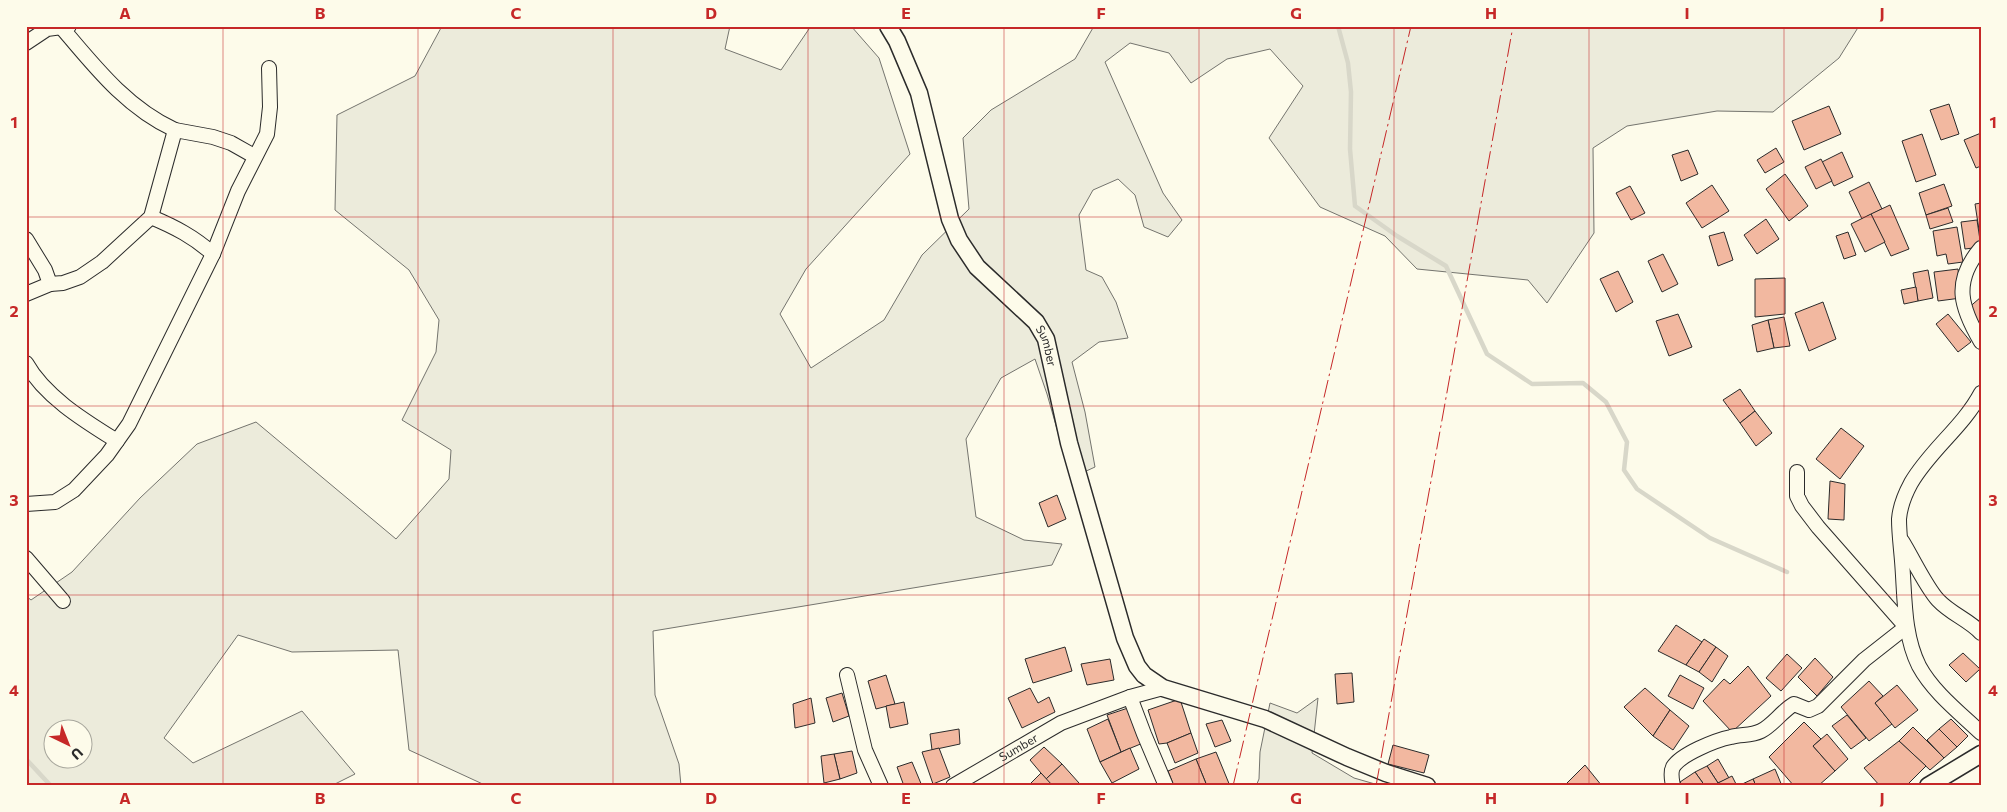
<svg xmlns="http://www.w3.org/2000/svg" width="2007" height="812" font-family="Commissioner,sans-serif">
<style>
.green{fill:#ecebdb;stroke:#74746e;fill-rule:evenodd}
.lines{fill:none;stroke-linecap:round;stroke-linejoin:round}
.stream{stroke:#d8d7c9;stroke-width:4.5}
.building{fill:#f2b8a0;stroke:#2b2b2b}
.minor-casing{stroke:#2b2b2b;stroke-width:16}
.tertiary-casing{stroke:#2b2b2b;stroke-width:19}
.minor{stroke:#fdfbea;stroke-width:14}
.tertiary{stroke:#fdfbea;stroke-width:16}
.power{stroke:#c62828;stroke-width:1;stroke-dasharray:18 4 2.5 4;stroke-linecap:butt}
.grid{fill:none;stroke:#c62828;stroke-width:1;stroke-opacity:0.55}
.labels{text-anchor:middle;stroke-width:4;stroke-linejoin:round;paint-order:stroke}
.street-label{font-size:12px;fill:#2b2b2b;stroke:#fdfbea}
.neatline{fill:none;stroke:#c62828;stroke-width:2}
.grid-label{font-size:16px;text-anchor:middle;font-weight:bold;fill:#c62828}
</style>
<rect width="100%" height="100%" fill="#fdfbea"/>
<g class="green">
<path d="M 442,26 L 730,26 L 725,49 L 781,70 L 811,26 L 851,26 L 879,58 L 910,154 L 806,269 L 780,314 L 811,368 L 884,320 L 922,255 L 969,209 L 963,138 L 991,110 L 1075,59 L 1094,26 L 1859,26 L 1839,58 L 1773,112 L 1717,111 L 1627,126 L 1593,148 L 1594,233 L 1547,303 L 1528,280 L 1417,269 L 1385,236 L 1320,207 L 1269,138 L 1303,86 L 1270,49 L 1227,59 L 1191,83 L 1169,53 L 1130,43 L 1105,62 L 1163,193 L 1182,220 L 1168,237 L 1144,227 L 1135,195 L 1118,179 L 1093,190 L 1079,215 L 1086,270 L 1102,277 L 1116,302 L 1128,338 L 1099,342 L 1072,362 L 1085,412 L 1095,467 L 1071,478 L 1047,394 L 1035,359 L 1001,378 L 966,439 L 976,517 L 1024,540 L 1062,544 L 1052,565 L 653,631 L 655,695 L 679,764 L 681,786 L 487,786 L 409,750 L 398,650 L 292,652 L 238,635 L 164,738 L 193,763 L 302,711 L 355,774 L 331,786 L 26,786 L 26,596 L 31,600 L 72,572 L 140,498 L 197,444 L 256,422 L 396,539 L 449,479 L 451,450 L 402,420 L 436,352 L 439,320 L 409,270 L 335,210 L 337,115 L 415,76 ZM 52,730 L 82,730 L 82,760 L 52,760 Z"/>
<polygon points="1318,698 1312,753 1354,778 1382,786 1256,786 1259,779 1260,752 1270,703 1297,713"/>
</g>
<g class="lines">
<g class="stream">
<polyline points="1338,26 1348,63 1351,92 1350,149 1355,206 1397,236 1446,266 1487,354 1532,384 1583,383 1606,402 1627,442 1624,470 1637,489 1710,538 1787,572"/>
<polyline points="26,759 51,786"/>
</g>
</g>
<g class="building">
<polygon points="1949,104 1959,134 1941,140 1930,110"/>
<polygon points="1829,106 1841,134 1804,150 1792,121"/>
<polygon points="1981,133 1981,166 1976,168 1964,140"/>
<polygon points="1922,134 1936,175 1916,182 1902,141"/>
<polygon points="1776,148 1784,162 1765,173 1757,160"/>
<polygon points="1688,150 1698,174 1681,181 1672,155"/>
<polygon points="1842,152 1853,177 1834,186 1822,162"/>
<polygon points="1821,159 1832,181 1816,189 1805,167"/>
<polygon points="1785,174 1808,206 1789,221 1766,189"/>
<polygon points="1869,182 1882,209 1862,219 1849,192"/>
<polygon points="1944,184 1952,206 1926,215 1919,193"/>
<polygon points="1712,185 1729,211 1702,228 1686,203"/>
<polygon points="1630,186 1645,213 1631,220 1616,193"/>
<polygon points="1981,203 1981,229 1979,230 1975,204"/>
<polygon points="1890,205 1909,249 1891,256 1871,214"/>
<polygon points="1948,208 1953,222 1930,229 1926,215"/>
<polygon points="1871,214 1885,242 1865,252 1851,224"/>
<polygon points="1766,219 1779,239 1757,254 1744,235"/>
<polygon points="1977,220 1981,247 1965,249 1961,222"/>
<polygon points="1957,227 1963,262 1948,264 1946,254 1937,256 1933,231"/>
<polygon points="1724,232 1733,260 1718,266 1709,236"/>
<polygon points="1848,232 1856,255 1844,259 1836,236"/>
<polygon points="1663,254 1678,284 1662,292 1648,261"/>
<polygon points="1958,269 1961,298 1938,301 1934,272"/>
<polygon points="1928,270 1933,298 1918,301 1913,273"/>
<polygon points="1618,271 1633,302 1616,312 1600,279"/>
<polygon points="1785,278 1785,314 1755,317 1755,279"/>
<polygon points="1916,287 1918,301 1904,304 1901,290"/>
<polygon points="1981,297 1981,325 1966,310"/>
<polygon points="1823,302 1836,339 1809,351 1795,313"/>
<polygon points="1678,314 1692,347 1669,356 1656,321"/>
<polygon points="1948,314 1971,342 1958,352 1936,324"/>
<polygon points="1784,317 1790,346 1774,348 1768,320"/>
<polygon points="1768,320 1774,348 1757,352 1752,325"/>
<polygon points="1740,389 1755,411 1740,423 1723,400"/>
<polygon points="1755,411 1772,433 1756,446 1740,423"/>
<polygon points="1841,428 1864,446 1840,479 1816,459"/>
<polygon points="1830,481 1845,484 1844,520 1828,519"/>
<polygon points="1057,495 1066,519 1048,527 1039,503"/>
<polygon points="1676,625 1702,642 1686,665 1658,651"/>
<polygon points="1704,639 1716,647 1699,672 1686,665"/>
<polygon points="1065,647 1072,671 1033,683 1025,659"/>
<polygon points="1716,647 1728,656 1712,682 1699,672"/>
<polygon points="1963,653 1980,669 1966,682 1949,665"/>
<polygon points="1787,654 1802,668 1781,691 1766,678"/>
<polygon points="1815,658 1833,677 1817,696 1798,677"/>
<polygon points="1110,659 1114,680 1087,685 1081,664"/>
<polygon points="1748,666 1771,696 1732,732 1703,701 1724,679 1730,684"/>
<polygon points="1352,673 1354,702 1337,704 1335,674"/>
<polygon points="886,675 895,704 876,709 868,681"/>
<polygon points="1680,675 1704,688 1693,709 1668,696"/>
<polygon points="1869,681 1883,696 1875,703 1892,724 1869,741 1841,707"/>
<polygon points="1897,685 1918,710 1895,728 1875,703"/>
<polygon points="1030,688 1038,703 1049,697 1055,712 1022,728 1008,698"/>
<polygon points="1645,688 1670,710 1653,736 1624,707"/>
<polygon points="842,693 849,716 833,722 826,698"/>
<polygon points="811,698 815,723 795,728 793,704"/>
<polygon points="1180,699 1191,733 1167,743 1159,744 1148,710"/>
<polygon points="904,702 908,724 890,728 886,706"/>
<polygon points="1128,708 1143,743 1121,752 1107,715"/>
<polygon points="1670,710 1689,726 1673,750 1653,736"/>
<polygon points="1847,715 1866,738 1851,749 1832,726"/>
<polygon points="1108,719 1121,752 1100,762 1087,729"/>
<polygon points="1951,719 1968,736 1957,747 1939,729"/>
<polygon points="1222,720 1231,741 1215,747 1206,724"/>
<polygon points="1804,722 1821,739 1813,746 1835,771 1818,786 1794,786 1769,757"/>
<polygon points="1913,727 1944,758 1930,770 1899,741"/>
<polygon points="959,729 960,744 932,750 930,734"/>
<polygon points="1939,729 1957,747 1944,758 1927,740"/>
<polygon points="1191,733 1198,753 1175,763 1167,743"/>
<polygon points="1827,734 1848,759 1835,771 1813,746"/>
<polygon points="1899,741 1926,766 1906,786 1880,786 1864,768"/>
<polygon points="1393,745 1429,755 1424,773 1388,764"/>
<polygon points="1044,747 1062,764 1046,779 1030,760"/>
<polygon points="939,748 950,777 933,784 922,752"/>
<polygon points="1130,748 1139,769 1112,783 1100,762"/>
<polygon points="852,751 857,773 840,779 834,754"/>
<polygon points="1216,752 1230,786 1207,786 1196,759"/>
<polygon points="834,754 840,779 824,783 821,756"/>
<polygon points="1196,759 1207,786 1174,786 1168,771"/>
<polygon points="1718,759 1729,778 1718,783 1707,766"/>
<polygon points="912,762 922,786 904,786 897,767"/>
<polygon points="1062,764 1079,783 1076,786 1053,786 1046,779"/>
<polygon points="1585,765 1602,786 1568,786 1566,784"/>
<polygon points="1707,766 1718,783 1713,786 1705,786 1695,772"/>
<polygon points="1775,769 1782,786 1756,786 1753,779"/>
<polygon points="1695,772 1705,786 1683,786 1680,782"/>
<polygon points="1041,773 1053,786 1028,786"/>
<polygon points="1732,776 1737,786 1713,786 1718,783"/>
<polygon points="1753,779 1756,786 1738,786"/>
</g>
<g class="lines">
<g class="minor-casing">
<g id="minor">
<path d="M 62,28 C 95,67 127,108 175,130"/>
<polyline points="26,43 47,29 69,26"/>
<path d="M 151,217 C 175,227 194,237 213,254"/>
<polyline points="26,239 45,270 50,284 26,294"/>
<path d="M 1981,248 C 1952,282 1961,308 1981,342"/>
<polyline points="50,284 63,283 80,277 102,262 151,217 175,130 213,137 231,143 254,156"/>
<path d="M 26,363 C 45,397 85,421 117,441"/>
<path d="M 1981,393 C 1963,427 1930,450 1911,483 C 1905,494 1900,507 1899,519 C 1899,533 1901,548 1902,561 C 1905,596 1903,634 1919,666 C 1933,692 1960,713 1981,733"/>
<polyline points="26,504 55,502 74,490 107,455 129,424 213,254 238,191 267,134 270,107 269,68"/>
<path d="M 1902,541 C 1912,557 1926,587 1938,600 C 1951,614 1969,620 1981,633"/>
<polyline points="26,558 63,601"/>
<polyline points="847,675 865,750 881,786"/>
<polyline points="1130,697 1144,734 1166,786"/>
<path id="s1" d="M 953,786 L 1061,723 L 1130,697 L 1163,688"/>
<path d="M 1673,786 C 1672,780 1670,773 1673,767 C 1681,754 1716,740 1731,737 C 1741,734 1751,736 1761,731 C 1773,725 1782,711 1794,704 L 1809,710 L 1818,706 L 1864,660 L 1906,627 L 1818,527 L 1802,506 L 1797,496 L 1797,472"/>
</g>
</g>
<g class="tertiary-casing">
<g id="tertiary">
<path id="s2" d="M 888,26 L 897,41 L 919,93 L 950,219 L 959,240 L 977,267 L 1036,322 L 1046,339 L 1069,443 L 1125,638 L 1137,666 L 1144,675 L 1163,688 L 1265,719 L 1347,757 L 1386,773 L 1427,786"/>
<polyline points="1928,786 1981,754"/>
</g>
</g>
<use href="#minor" class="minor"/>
<use href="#tertiary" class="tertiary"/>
<g class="power">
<polyline points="1233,786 1411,26"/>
<polyline points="1376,786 1513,26"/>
</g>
</g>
<path class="grid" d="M 223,26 L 223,786M 418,26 L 418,786M 613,26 L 613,786M 808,26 L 808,786M 1004,26 L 1004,786M 1199,26 L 1199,786M 1394,26 L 1394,786M 1589,26 L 1589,786M 1784,26 L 1784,786M 26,217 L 1981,217M 26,406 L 1981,406M 26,595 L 1981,595"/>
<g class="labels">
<g class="street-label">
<text dy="4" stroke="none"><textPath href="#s2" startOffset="366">Sumber</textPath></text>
<text dy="4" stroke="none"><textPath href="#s1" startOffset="76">Sumber</textPath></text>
</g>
</g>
<rect width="2007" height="812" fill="none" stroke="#fdfbea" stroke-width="55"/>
<g transform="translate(68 744) rotate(137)"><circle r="24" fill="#fdfbea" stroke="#a9a89e"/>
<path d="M0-4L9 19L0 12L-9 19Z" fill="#c62828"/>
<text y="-8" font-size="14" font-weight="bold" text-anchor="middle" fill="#2b2b2b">U</text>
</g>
<rect x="28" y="28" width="1952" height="756" class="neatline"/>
<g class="grid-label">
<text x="125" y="19">A</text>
<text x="320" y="19">B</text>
<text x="516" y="19">C</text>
<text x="711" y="19">D</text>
<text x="906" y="19">E</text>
<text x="1101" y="19">F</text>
<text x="1296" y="19">G</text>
<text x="1491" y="19">H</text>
<text x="1687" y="19">I</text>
<text x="1882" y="19">J</text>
<text x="14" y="128">1</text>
<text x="1993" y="128">1</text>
<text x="14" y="317">2</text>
<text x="1993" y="317">2</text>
<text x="14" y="506">3</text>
<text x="1993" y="506">3</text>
<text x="14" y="696">4</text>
<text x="1993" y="696">4</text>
<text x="125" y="804">A</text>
<text x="320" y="804">B</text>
<text x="516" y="804">C</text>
<text x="711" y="804">D</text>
<text x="906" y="804">E</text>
<text x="1101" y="804">F</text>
<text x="1296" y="804">G</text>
<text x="1491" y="804">H</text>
<text x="1687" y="804">I</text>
<text x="1882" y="804">J</text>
</g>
</svg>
